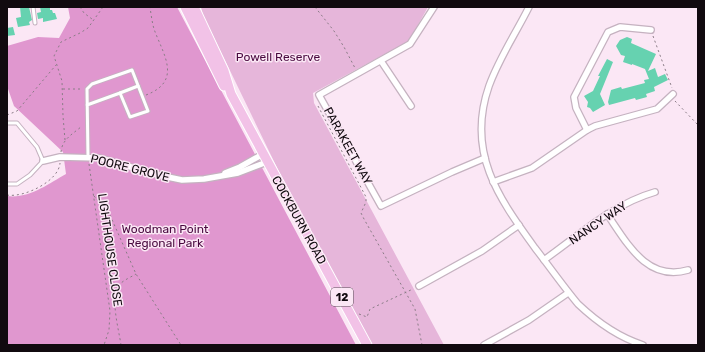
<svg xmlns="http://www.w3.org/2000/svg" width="705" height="352" font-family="Rubik,sans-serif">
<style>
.green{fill:#e6b6da}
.forest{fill:#e097cf}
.building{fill:#66d2b0}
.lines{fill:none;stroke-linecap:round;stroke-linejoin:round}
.service-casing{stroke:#c5b2c0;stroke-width:5}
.minor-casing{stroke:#c5b2c0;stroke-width:8}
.primary-casing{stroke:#fff;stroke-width:11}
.path{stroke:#8a7c86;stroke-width:1;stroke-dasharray:2 3;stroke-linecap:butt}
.service{stroke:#fff;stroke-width:3}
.minor{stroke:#fff;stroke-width:5.5}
.primary{stroke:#f2c2e7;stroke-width:9}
.labels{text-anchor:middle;stroke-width:3;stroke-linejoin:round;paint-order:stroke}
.shield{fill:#fbe7f5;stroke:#574c54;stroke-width:1}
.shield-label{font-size:11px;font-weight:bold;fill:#110a0f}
.park-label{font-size:12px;fill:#49093f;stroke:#fbe7f5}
.street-label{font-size:12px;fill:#110a0f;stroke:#fbe7f5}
</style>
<rect width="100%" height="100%" fill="#fbe7f5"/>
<polygon class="green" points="201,7 428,7 409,41 313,93 314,103 444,345 371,345 283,180 203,15"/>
<path class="forest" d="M 68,7 L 177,7 L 356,345 L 7,345 L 7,196 C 29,199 48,184 66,174 L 63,152 L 14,106 L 7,86 L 7,46 L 38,37 L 59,38 L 70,18 Z"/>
<g class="building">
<polygon points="20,7 29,7 32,20 29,22 30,25 18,27 16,18 21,17"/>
<polygon points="40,7 50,7 50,10 52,10 53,13 55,13 57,19 43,22 43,18 38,19 37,13 41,12"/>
<polygon points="13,27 15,35 7,36 7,28"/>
<polygon points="627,37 632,39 631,43 656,54 648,71 655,68 658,77 665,74 668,80 654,87 655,91 646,94 647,97 636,100 635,98 609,105 608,102 611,90 621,87 622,89 645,83 644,80 649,79 645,69 632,64 632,65 623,62 625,56 621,55 616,46 620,40"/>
<polygon points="607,59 613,62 600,94 605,105 593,112 590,108 587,107 588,102 584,96 593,91 600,76 598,76"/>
</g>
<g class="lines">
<g class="service-casing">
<g id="service">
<polyline points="33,7 35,23"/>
<polyline points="120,93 138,86"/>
<polyline points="87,105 120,93 130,117 148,111 132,70 92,84 87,89 88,157"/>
<polyline points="7,123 17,123 37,147 43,161 30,175 17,184 7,184"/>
</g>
</g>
<g class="minor-casing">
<g id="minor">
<polyline points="434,7 410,44 319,95 381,206 452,172 485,158"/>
<path d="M 529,7 C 516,33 499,58 489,86 C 466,152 498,197 535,248 C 549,266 563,286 578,304 C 597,322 618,337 643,345"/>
<polyline points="381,61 411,106"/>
<polyline points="587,130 576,108 574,97 608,32 620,27 651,30"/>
<polyline points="43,161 60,157 100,158 158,175 182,180 204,179 238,173 267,162"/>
<polyline points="225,173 240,167 263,154"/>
<polyline points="493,182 532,168 587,130 595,126 657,109 673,94"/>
<path d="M 607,214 C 627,243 647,282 688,270"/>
<path d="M 544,260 C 579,235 613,204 655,192"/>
<polyline points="419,286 482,251 519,225"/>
<polyline points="484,345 529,320 568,293"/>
</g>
</g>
<g class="primary-casing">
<g id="primary">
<polyline points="185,7 224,86"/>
<polyline points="194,7 224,71 231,94 367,345"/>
</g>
</g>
<g class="path">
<polyline points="80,7 84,13 92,19"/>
<polyline points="315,7 334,31 344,47 355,68"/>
<polyline points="653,36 672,88"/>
<polyline points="63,89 82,89"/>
<path d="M 146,95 C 183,81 163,54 154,29 C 152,22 151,14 150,7"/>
<polyline points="675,101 698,125"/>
<polyline points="318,106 366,197 366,202 361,213 364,219 415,309 422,345"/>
<polyline points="7,115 17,111 56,65"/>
<polyline points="65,140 63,116 62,81 54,56 61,42 80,33 88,28 103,7"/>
<path d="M 61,152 C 62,139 73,134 82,126"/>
<polyline points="89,164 110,311 109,330 104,345"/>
<path d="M 7,195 C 24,198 59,181 60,163"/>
<polyline points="94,196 110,215 136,274 181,345"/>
<polyline points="359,314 367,317 370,309 413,289"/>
<path d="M 121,345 C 119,330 109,296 120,284 C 124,280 131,277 136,274"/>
</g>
<use href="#service" class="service"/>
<use href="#minor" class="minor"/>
<use href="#primary" class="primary"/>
</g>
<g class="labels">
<rect class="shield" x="331" y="288" width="22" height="18" rx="3"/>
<g class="shield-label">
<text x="342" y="301">12</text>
</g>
<g class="park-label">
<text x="278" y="61">Powell Reserve</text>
<text x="165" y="233">Woodman Point<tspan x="165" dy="14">Regional Park</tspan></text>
</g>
<g class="street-label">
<text transform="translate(348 146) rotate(61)" y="4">PARAKEET WAY</text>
<text transform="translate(130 168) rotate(14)" y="4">POORE GROVE</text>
<text transform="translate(299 220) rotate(61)" y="4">COCKBURN ROAD</text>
<text transform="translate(598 223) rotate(-34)" y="4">NANCY WAY</text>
<text transform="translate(110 250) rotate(82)" y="4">LIGHTHOUSE CLOSE</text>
</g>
</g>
<rect width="705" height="352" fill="none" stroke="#110a0f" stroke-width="16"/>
</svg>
